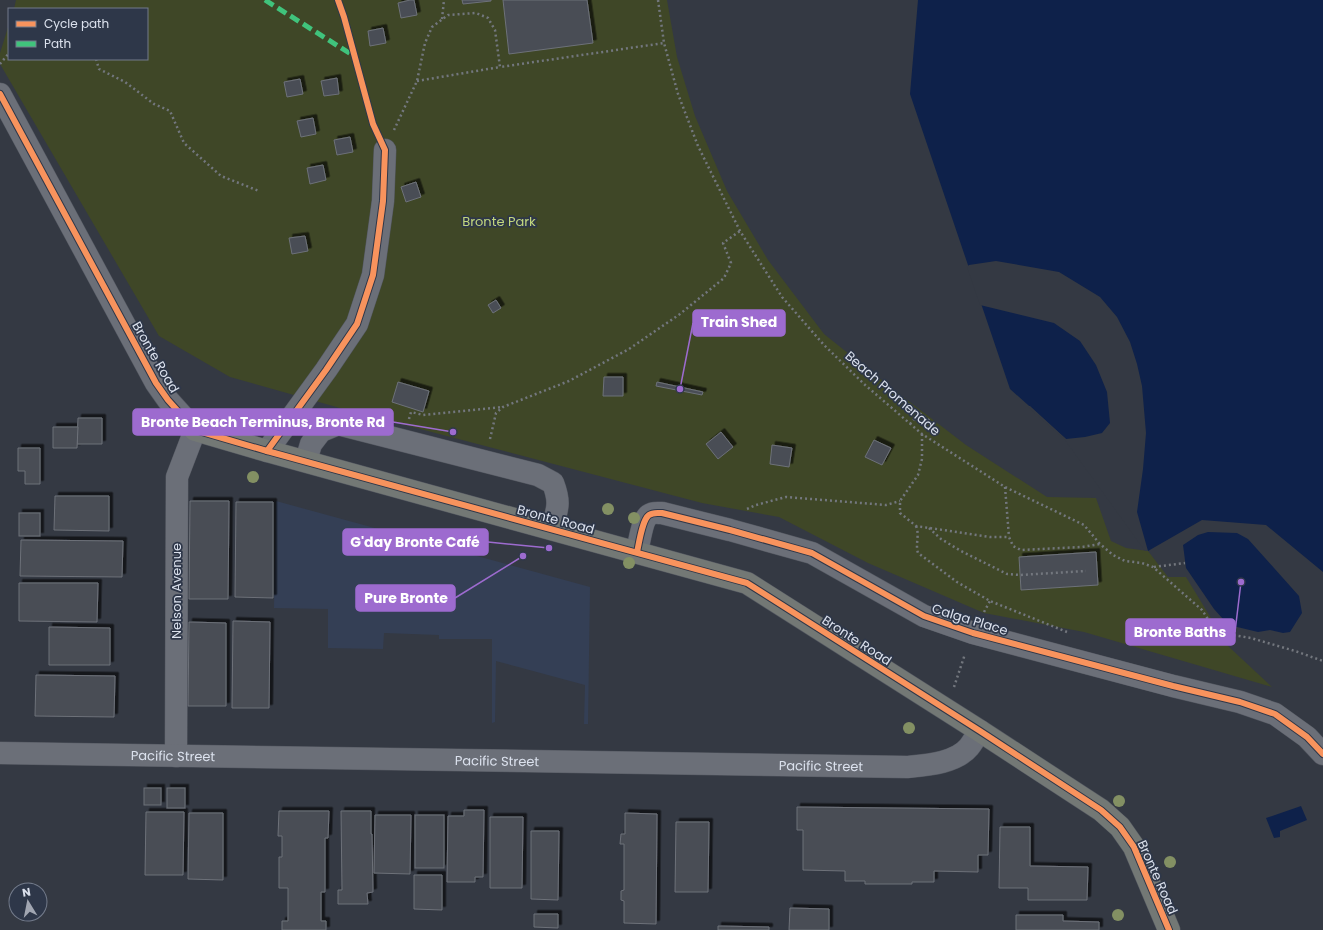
<svg xmlns="http://www.w3.org/2000/svg" width="1323" height="930" font-family="Poppins,sans-serif">
<style>
.built{fill:#343f55}
.green{fill:#3f4727}
.water{fill:#0e214a}
.pier{fill:#343943}
.building{fill:#494d55;stroke:#6d7179;filter:url(#shadow)}
.lines{fill:none;stroke-linecap:round;stroke-linejoin:round}
.minor-casing{stroke:#535760;stroke-width:23}
.major-casing{stroke:#535760;stroke-width:23}
.path{stroke:#73777e;stroke-width:2.5;stroke-dasharray:2 3;stroke-linecap:butt}
.minor{stroke:#6b6f78;stroke-width:22}
.major{stroke:#737875;stroke-width:22}
.quiet{stroke:#40c37c;stroke-width:5;stroke-dasharray:10 5;stroke-linecap:butt}
.cycleway-casing{stroke:#2e3749;stroke-width:8}
.cycleway{stroke:#f8935d;stroke-width:6}
.tree{fill:#839063}
.labels{text-anchor:middle;stroke-width:3.5;stroke-linejoin:round;paint-order:stroke}
.park-label{font-size:13px;fill:#c3d77d;stroke:#2e3749}
.street-label{font-size:13px;fill:#dbe1ed;stroke:#2e3749}
.leader{fill:none;stroke:#9d6bcf;stroke-width:1.5}
.callout-dot{fill:#9d6bcf;stroke:#2e3749;stroke-width:1.5}
.callout{fill:#9d6bcf;stroke:#9d6bcf;stroke-width:1.5}
.callout-label{font-size:14px;text-anchor:middle;font-weight:bold;fill:#fff}
</style>
<defs>
<filter id="shadow"><feDropShadow dx="3.5" dy="-3.5" stdDeviation="0" flood-color="#0009"/></filter>
</defs>
<rect width="100%" height="100%" fill="#343943"/>
<polygon class="built" points="276,501 590,587 588,724 584,724 585,685 496,661 495,722 492,723 492,639 439,639 439,635 384,633 383,649 328,648 328,609 274,608"/>
<polygon class="green" points="16,0 667,0 677,57 695,116 727,191 768,260 824,334 889,386 966,445 1047,497 1096,498 1111,541 1126,548 1148,551 1168,577 1186,577 1228,646 1272,687 1084,632 984,613 868,563 779,517 702,503 340,408 230,377 159,336 0,64 0,53 9,24 9,59 147,59 147,9 14,9"/>
<g class="water">
<polygon points="918,0 1323,0 1323,572 1266,525 1202,520 1148,551 1066,439 1010,389 910,94"/>
<polygon points="1208,532 1237,533 1248,539 1299,596 1302,613 1290,632 1283,633 1270,630 1258,632 1233,626 1223,619 1214,609 1186,568 1183,545 1198,535"/>
<polygon points="1301,806 1307,820 1280,831 1280,837 1274,838 1266,818"/>
</g>
<polygon class="pier" points="996,261 1059,272 1100,297 1117,317 1130,342 1137,364 1142,386 1146,433 1143,469 1137,512 1148,551 1145,551 1065,440 1027,406 1030,406 1066,439 1085,437 1102,433 1110,423 1107,392 1096,365 1080,341 1054,323 980,305 967,267 969,265"/>
<g class="building">
<polygon points="410,0 414,0 417,15 401,18 398,3"/>
<polygon points="462,0 491,0 491,1 463,4"/>
<polygon points="503,0 587,0 593,43 509,54"/>
<polygon points="383,28 386,43 370,46 368,31"/>
<polygon points="337,78 339,94 324,96 321,81"/>
<polygon points="300,79 303,94 287,97 284,82"/>
<polygon points="313,118 316,134 301,137 297,121"/>
<polygon points="350,137 353,152 337,155 334,140"/>
<polygon points="323,165 326,180 310,184 307,168"/>
<polygon points="416,182 421,197 406,202 401,187"/>
<polygon points="305,236 308,251 292,254 289,238"/>
<polygon points="496,300 501,308 493,313 488,305"/>
<polygon points="604,377 623,377 623,396 603,396"/>
<polygon points="398,382 429,391 423,412 392,402"/>
<polygon points="657,382 703,392 702,395 656,386"/>
<polygon points="78,418 102,418 102,444 77,444"/>
<polygon points="53,427 78,427 77,448 53,448"/>
<polygon points="721,432 733,447 718,459 706,444"/>
<polygon points="874,440 891,448 882,465 865,457"/>
<polygon points="772,445 792,448 789,467 770,464"/>
<polygon points="18,448 40,448 40,484 25,484 25,471 18,471"/>
<polygon points="55,496 109,496 109,531 54,530"/>
<polygon points="190,501 229,501 228,599 189,599"/>
<polygon points="236,502 273,502 273,598 235,597"/>
<rect x="19" y="513" width="21" height="23"/>
<polygon points="21,540 123,541 122,577 20,576"/>
<polygon points="1096,552 1098,585 1021,590 1019,557"/>
<polygon points="19,583 98,583 97,622 19,621"/>
<polygon points="233,621 270,622 269,708 232,708"/>
<polygon points="189,622 226,623 226,706 188,706"/>
<polygon points="49,627 110,628 110,665 49,665"/>
<polygon points="36,675 115,676 114,717 35,716"/>
<rect x="144" y="788" width="17" height="17"/>
<rect x="167" y="788" width="18" height="20"/>
<polygon points="797,807 989,809 988,855 978,855 978,872 934,871 934,882 912,882 912,884 865,884 865,881 845,881 845,871 803,870 803,830 797,830"/>
<polygon points="464,810 484,810 483,877 475,877 475,882 447,882 448,816 464,816"/>
<polygon points="279,811 329,811 328,838 325,838 325,892 321,892 321,921 326,921 326,930 282,930 282,921 288,921 288,888 279,888 279,857 282,857 282,836 278,836"/>
<polygon points="341,811 371,811 371,834 372,834 373,892 367,893 368,904 338,904 338,890 342,890"/>
<polygon points="146,812 184,812 183,875 145,875"/>
<polygon points="189,813 223,813 223,880 188,879"/>
<polygon points="625,813 657,814 656,924 624,923 624,901 621,900 621,891 624,890 624,844 620,844 621,834 625,834"/>
<polygon points="375,815 411,815 410,874 374,873"/>
<rect x="415" y="815" width="29" height="53"/>
<polygon points="490,817 523,817 522,888 490,888"/>
<polygon points="676,822 709,822 708,892 675,892"/>
<polygon points="1000,827 1030,827 1030,866 1088,867 1087,900 1028,900 1028,888 999,888"/>
<polygon points="531,831 559,831 558,900 531,899"/>
<polygon points="414,875 442,875 442,910 414,909"/>
<polygon points="790,908 829,909 829,930 789,930"/>
<polygon points="534,914 558,914 558,928 534,927"/>
<polygon points="1016,915 1063,915 1063,921 1099,922 1099,930 1016,930"/>
<polygon points="718,926 769,927 769,930 718,930"/>
</g>
<g class="lines">
<g class="minor-casing">
<g id="minor">
<polyline points="0,94 156,383 168,400 195,430 177,477 176,756"/>
<polyline points="267,451 326,370 357,324 373,275 383,201 385,150"/>
<path d="M 306,461 L 311,444 L 321,431 L 338,424 L 538,475 L 553,483 C 561,504 557,509 552,529"/>
<path d="M 637,552 C 639,544 642,520 649,515 C 653,512 657,513 662,513 L 730,530 L 812,553 L 924,616 L 973,633 L 1173,686 L 1240,702 L 1275,714 L 1307,737 L 1323,754"/>
<path id="s1" d="M 0,753 L 907,767 C 927,765 956,763 969,747 C 973,742 976,736 980,731"/>
</g>
</g>
<g class="major-casing">
<polyline id="major" points="195,430 267,451 747,583 980,731 1101,810 1120,827 1134,847 1169,930"/>
</g>
<g class="path">
<polyline points="338,0 344,17 373,124 375,130"/>
<polyline points="658,0 664,43 678,94 698,146 740,231 782,297 824,345 864,384 922,434 1005,487 1084,525 1100,544 1113,555 1125,561 1142,563 1153,567 1202,610 1215,630 1226,634 1251,638 1295,651 1323,661"/>
<polyline points="442,19 444,0"/>
<polyline points="96,59 99,69 125,82 154,104 170,111 184,143 221,176 259,191"/>
<polyline points="0,64 9,53"/>
<polyline points="417,81 500,67"/>
<polyline points="394,130 417,81 425,43 432,27 448,15 476,13 488,18 495,30 500,67 664,43"/>
<polyline points="908,404 935,425"/>
<polyline points="409,419 411,412 423,415 502,407"/>
<polyline points="910,424 920,413"/>
<polyline points="922,434 922,459 918,475 900,501 900,513 916,526 990,537 1009,537 1013,546 1021,550 1082,547 1100,544"/>
<polyline points="490,439 496,413 503,407 569,381 629,349 680,314 724,278 731,263 723,243 740,231"/>
<polyline points="1005,487 1009,537"/>
<polyline points="747,509 756,505 786,497 886,505 900,501"/>
<path d="M 916,526 C 920,535 915,544 918,553 L 957,582 L 990,601 L 1067,632"/>
<polyline points="929,528 941,539 961,551 1007,574 1020,575 1086,571"/>
<polyline points="1154,567 1185,563"/>
<polyline points="984,612 990,601"/>
<polyline points="954,687 965,654"/>
</g>
<use href="#minor" class="minor"/>
<use href="#major" class="major"/>
<polyline class="quiet" points="265,0 354,56"/>
<g class="cycleway-casing">
<g id="cycleway">
<polyline points="0,94 156,383 168,400 195,430 267,451 747,583 980,731 1101,810 1120,827 1134,847 1169,930"/>
<polyline points="267,451 326,370 357,324 373,275 383,201 385,150 373,124 344,17 338,0"/>
<path d="M 637,552 C 639,544 642,520 649,515 C 653,512 657,513 662,513 L 730,530 L 812,553 L 924,616 L 973,633 L 1173,686 L 1240,702 L 1275,714 L 1307,737 L 1323,754"/>
</g>
</g>
<use href="#cycleway" class="cycleway"/>
</g>
<g class="tree">
<circle cx="253" cy="477" r="6"/>
<circle cx="608" cy="509" r="6"/>
<circle cx="634" cy="518" r="6"/>
<circle cx="629" cy="563" r="6"/>
<circle cx="909" cy="728" r="6"/>
<circle cx="1119" cy="801" r="6"/>
<circle cx="1170" cy="862" r="6"/>
<circle cx="1118" cy="915" r="6"/>
</g>
<g class="labels">
<g class="park-label">
<text x="499" y="226">Bronte Park</text>
</g>
<g class="street-label">
<text transform="translate(156 357) rotate(60)" y="5">Bronte Road</text>
<text transform="translate(893 393) rotate(41)" y="5">Beach Promenade</text>
<text transform="translate(556 519) rotate(15)" y="5">Bronte Road</text>
<text transform="translate(176 591) rotate(-90)" y="5">Nelson Avenue</text>
<text transform="translate(970 619) rotate(17)" y="5">Calga Place</text>
<text transform="translate(857 640) rotate(33)" y="5">Bronte Road</text>
<text dy="5" stroke="none"><textPath href="#s1" startOffset="173">Pacific Street</textPath></text>
<text dy="5" stroke="none"><textPath href="#s1" startOffset="497">Pacific Street</textPath></text>
<text dy="5" stroke="none"><textPath href="#s1" startOffset="821">Pacific Street</textPath></text>
<text transform="translate(1158 877) rotate(66)" y="5">Bronte Road</text>
</g>
</g>
<path class="leader" d="M680 389L693 323M453 432L393 422M549 548L488 542M523 556L455 598M1241 582L1235 632"/>
<g class="callout-dot">
<circle cx="680" cy="389" r="4"/>
<circle cx="453" cy="432" r="4"/>
<circle cx="549" cy="548" r="4"/>
<circle cx="523" cy="556" r="4"/>
<circle cx="1241" cy="582" r="4"/>
</g>
<g class="callout">
<rect x="693" y="310" width="92" height="26" rx="4"/>
<rect x="133" y="409" width="260" height="26" rx="4"/>
<rect x="343" y="529" width="145" height="26" rx="4"/>
<rect x="356" y="585" width="99" height="26" rx="4"/>
<rect x="1126" y="619" width="109" height="26" rx="4"/>
</g>
<g class="callout-label">
<text x="739" y="327">Train Shed</text>
<text x="263" y="427">Bronte Beach Terminus, Bronte Rd</text>
<text x="415" y="547">G'day Bronte Café</text>
<text x="406" y="603">Pure Bronte</text>
<text x="1180" y="637">Bronte Baths</text>
</g>
<rect x="8" y="8" width="140" height="52" fill="#2e3749" stroke="#737b8b"/>
<rect x="16" y="21" width="20" height="6" fill="#f8935d" stroke="#737b8b"/>
<text x="44" y="28" font-size="12" fill="#dbe1ed">Cycle path</text>
<rect x="16" y="41" width="20" height="6" fill="#40c37c" stroke="#737b8b"/>
<text x="44" y="48" font-size="12" fill="#dbe1ed">Path</text>
<g transform="translate(28 902) rotate(350)"><circle r="19" fill="#2e3749" stroke="#737b8b"/>
<path d="M0-3L7 15L0 10L-7 15Z" fill="#a1a6b2"/>
<text y="-6" font-size="11" font-weight="bold" text-anchor="middle" fill="#dbe1ed">N</text>
</g>
</svg>
